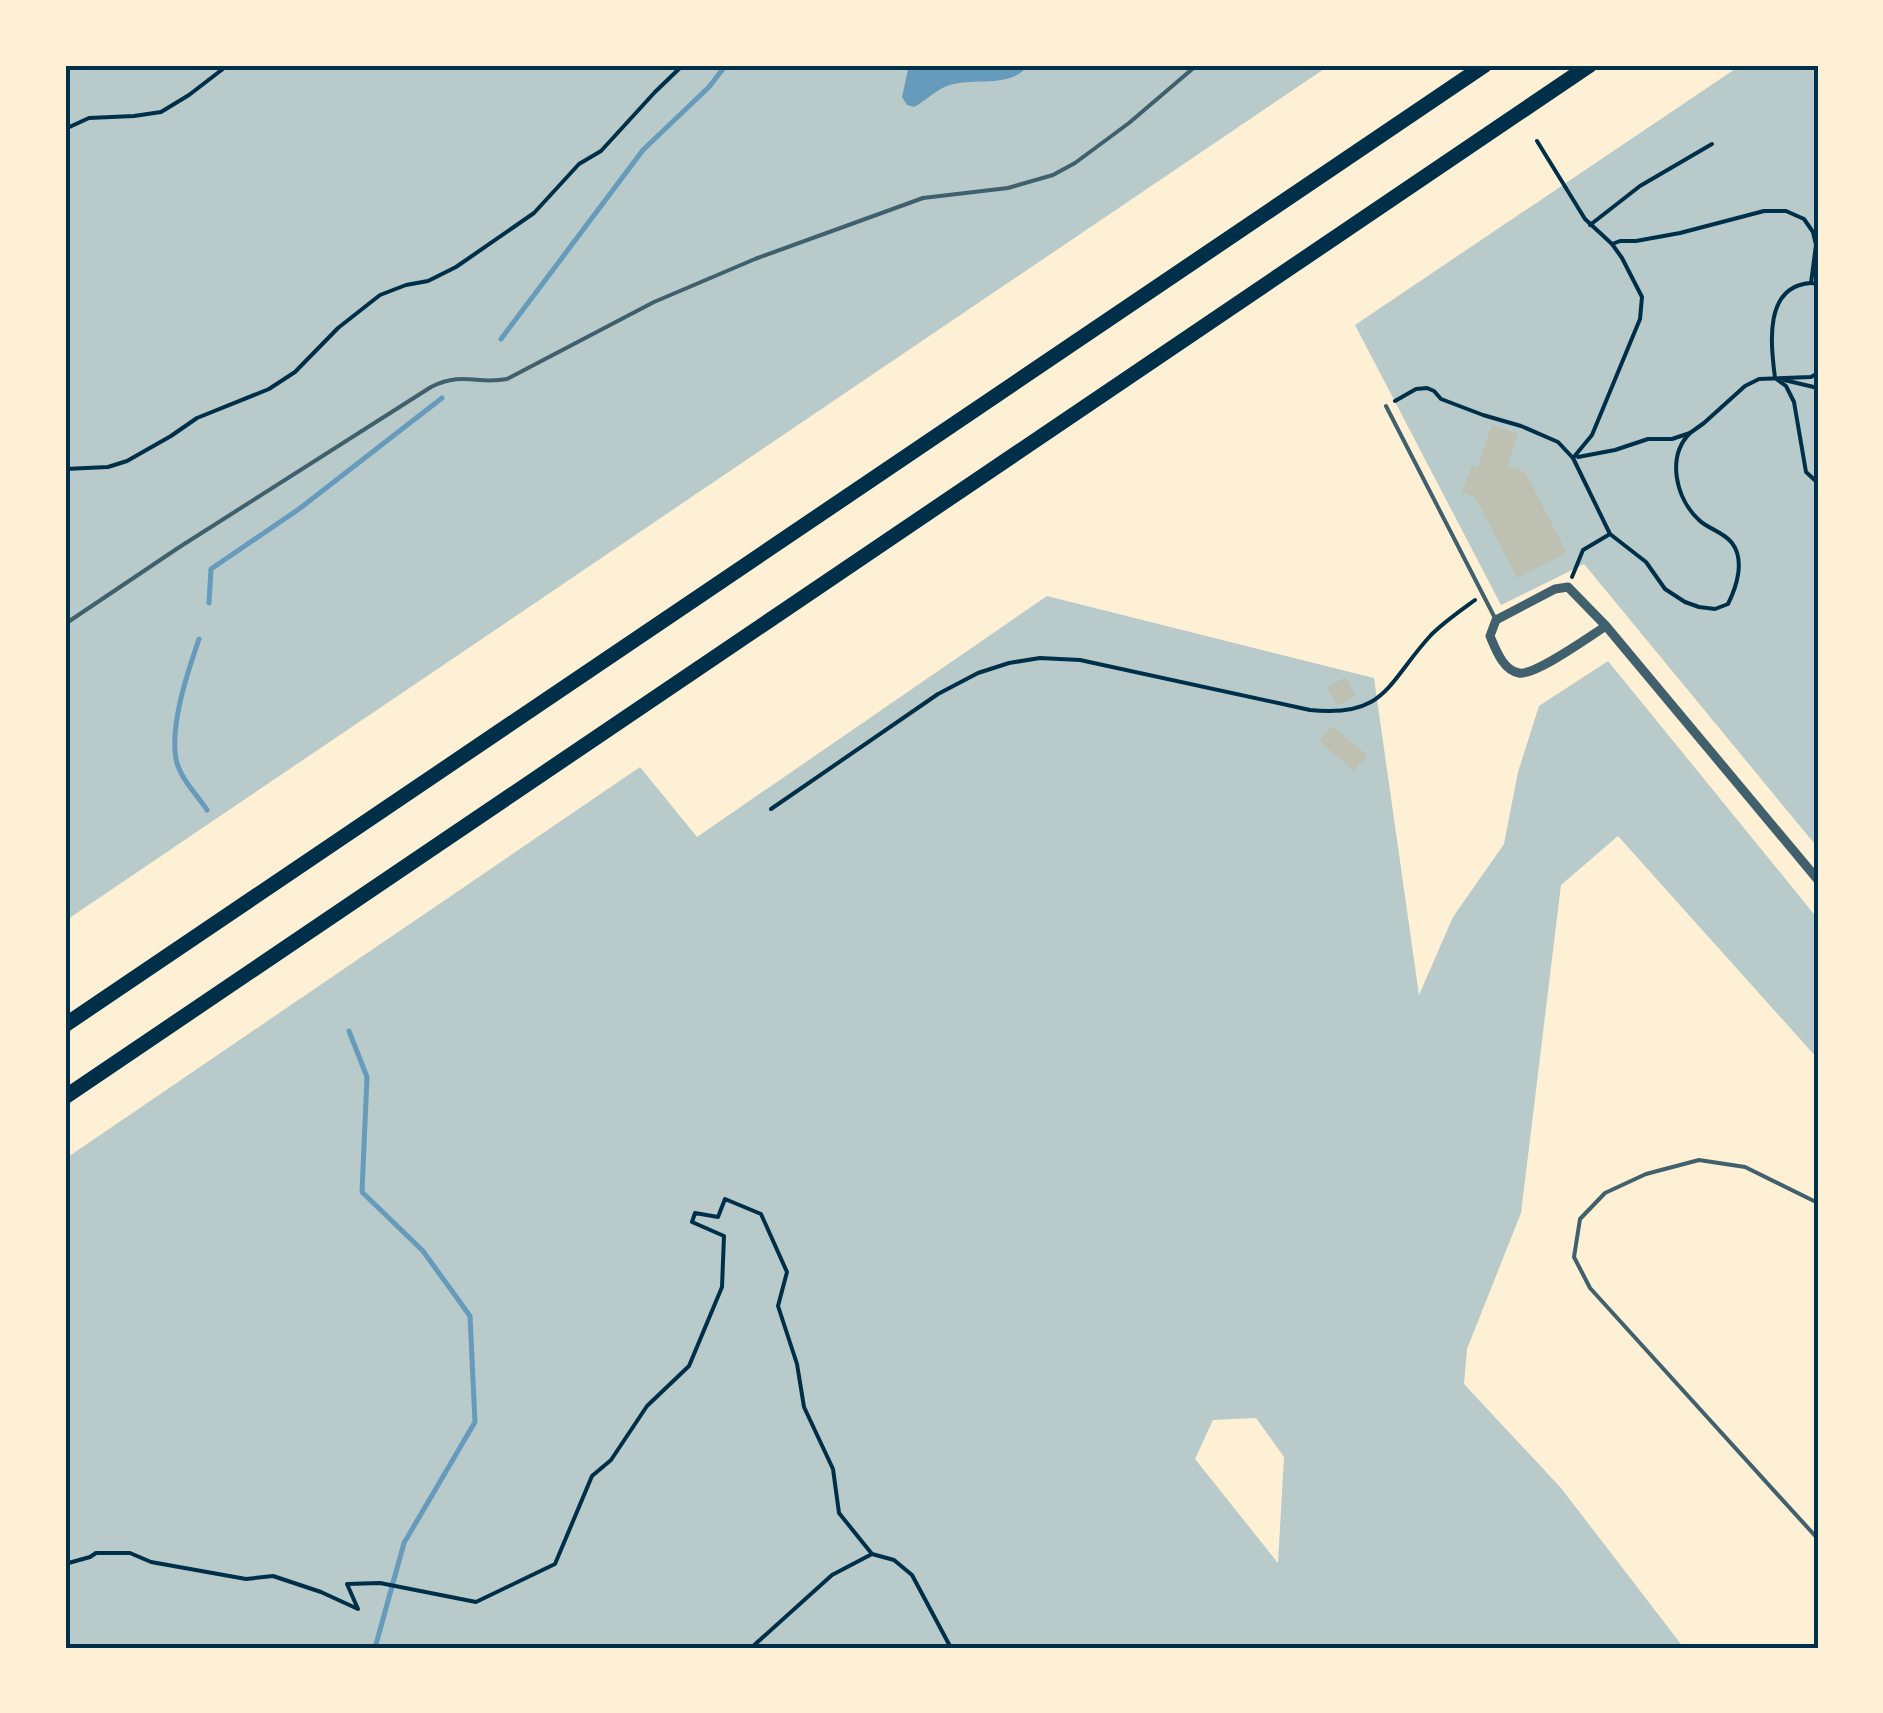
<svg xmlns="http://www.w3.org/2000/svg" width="1883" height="1713" font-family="Mulish,sans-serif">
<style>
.green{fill:#b9caca;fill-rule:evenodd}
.water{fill:#669bbc}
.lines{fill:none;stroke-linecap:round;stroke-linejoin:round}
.stream{stroke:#669bbc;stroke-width:5}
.building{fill:#bec0b2}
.path{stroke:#003049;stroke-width:4}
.service{stroke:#3f606c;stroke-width:4}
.minor{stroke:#3f606c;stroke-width:9}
.motorway{stroke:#003049;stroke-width:15}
.neatline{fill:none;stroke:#003049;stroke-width:4}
</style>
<rect width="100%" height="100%" fill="#fdf0d5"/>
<g class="green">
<polygon points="65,65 1330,65 65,921"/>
<polygon points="1741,65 1818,65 1818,848 1584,564 1501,605 1355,325"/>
<path d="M 1047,596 L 1374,678 L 1419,995 L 1453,917 L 1504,844 L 1518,772 L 1539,706 L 1608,661 L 1818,919 L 1818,1059 L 1618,836 L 1561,885 L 1521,1213 L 1467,1349 L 1464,1384 L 1561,1488 L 1684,1648 L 65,1648 L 65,1159 L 640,767 L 697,837 ZM 1256,1418 L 1284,1457 L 1278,1563 L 1195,1459 L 1213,1420 Z"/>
</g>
<path class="water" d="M 909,65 L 1028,65 C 1012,89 974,77 950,85 C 936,89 926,101 914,107 L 907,105 L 902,97 Z"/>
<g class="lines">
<g class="stream">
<polyline points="501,339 643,150 709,87 726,65"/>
<polyline points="209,603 211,569 299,509 442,398"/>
<path d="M 199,639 C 188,671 168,729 177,763 C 182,780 197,795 207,810"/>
<polyline points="349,1031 367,1077 362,1192 423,1251 470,1316 475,1422 404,1543 375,1648"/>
</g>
</g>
<g class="building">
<polygon points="1492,425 1518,434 1507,466 1525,472 1567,553 1517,578 1475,497 1462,492 1472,466 1478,467"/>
<polygon points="1345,677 1356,696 1337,706 1327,688"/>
<polygon points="1332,726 1367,755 1354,771 1319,741"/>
</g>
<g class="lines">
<g class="path">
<polyline points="65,129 89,118 134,116 161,112 189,95 228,65"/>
<polyline points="1537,141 1585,219 1612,244 1622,258 1642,297 1640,319 1592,435 1573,458"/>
<polyline points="1590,225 1640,186 1712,144"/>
<polyline points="1612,244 1620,241 1636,241 1680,233 1764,211 1786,211 1804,219 1813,232 1816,245 1811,283 1818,284"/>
<path d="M 1811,283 C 1763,286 1771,345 1775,378 L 1786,386 L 1794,402 L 1806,472 L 1818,483"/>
<polyline points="1784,380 1818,388"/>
<path d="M 1395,401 L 1416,389 L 1427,388 L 1434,391 L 1441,399 L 1483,415 L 1521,426 L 1558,442 L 1573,458 L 1610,534 L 1646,562 L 1665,589 L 1685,602 L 1699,607 L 1715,609 L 1728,604 C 1737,586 1745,560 1732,543 C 1724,532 1708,529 1699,520 C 1676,499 1666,457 1690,433"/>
<polyline points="1578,457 1615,450 1648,439 1672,439 1690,433 1704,423 1745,386 1759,379 1811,377 1818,373"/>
<polyline points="65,469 108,467 127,461 171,436 197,418 269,389 295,372 338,328 380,295 406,285 428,281 456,267 534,213 579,164 601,151 655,92 683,65"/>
<polyline points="1572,577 1583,550 1610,534"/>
<path d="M 771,809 L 938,694 L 978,673 L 1009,663 L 1040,658 L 1080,660 L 1310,710 C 1386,718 1387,683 1431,635 C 1444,622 1460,611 1475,600"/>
<polyline points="65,1564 90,1557 96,1553 130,1553 151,1562 246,1579 273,1576 321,1592 358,1609 347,1584 380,1583 476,1602 555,1564 592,1476 611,1460 647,1406 689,1366 722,1287 724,1236 692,1222 695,1213 718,1217 725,1199 761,1214 787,1272 778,1306 797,1364 804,1407 833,1469 839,1513 872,1554"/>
<polyline points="751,1648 832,1575 872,1554 894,1560 912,1575 951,1648"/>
</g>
<g class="service">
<polyline points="1386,406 1496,620"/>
<path d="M 65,624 L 178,548 L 431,387 C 464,371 477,385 507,379 L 654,302 L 755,259 L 923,198 L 1008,188 L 1053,175 L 1075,163 L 1129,123 L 1197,65"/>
<polyline points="1818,1203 1745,1167 1699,1160 1646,1174 1605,1193 1580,1219 1574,1257 1590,1288 1818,1539"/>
</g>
<path class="minor" d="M 1606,626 C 1590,636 1535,676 1519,673 C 1503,670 1496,650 1490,636 L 1496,620 L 1555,589 L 1568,587 L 1606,626 L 1818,880"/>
<g class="motorway">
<polyline points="65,1025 1485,65"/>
<polyline points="65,1097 1590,65"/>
</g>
</g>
<rect width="1883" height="1713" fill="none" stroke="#fdf0d5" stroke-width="135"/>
<rect x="68" y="68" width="1748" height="1578" class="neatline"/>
</svg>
